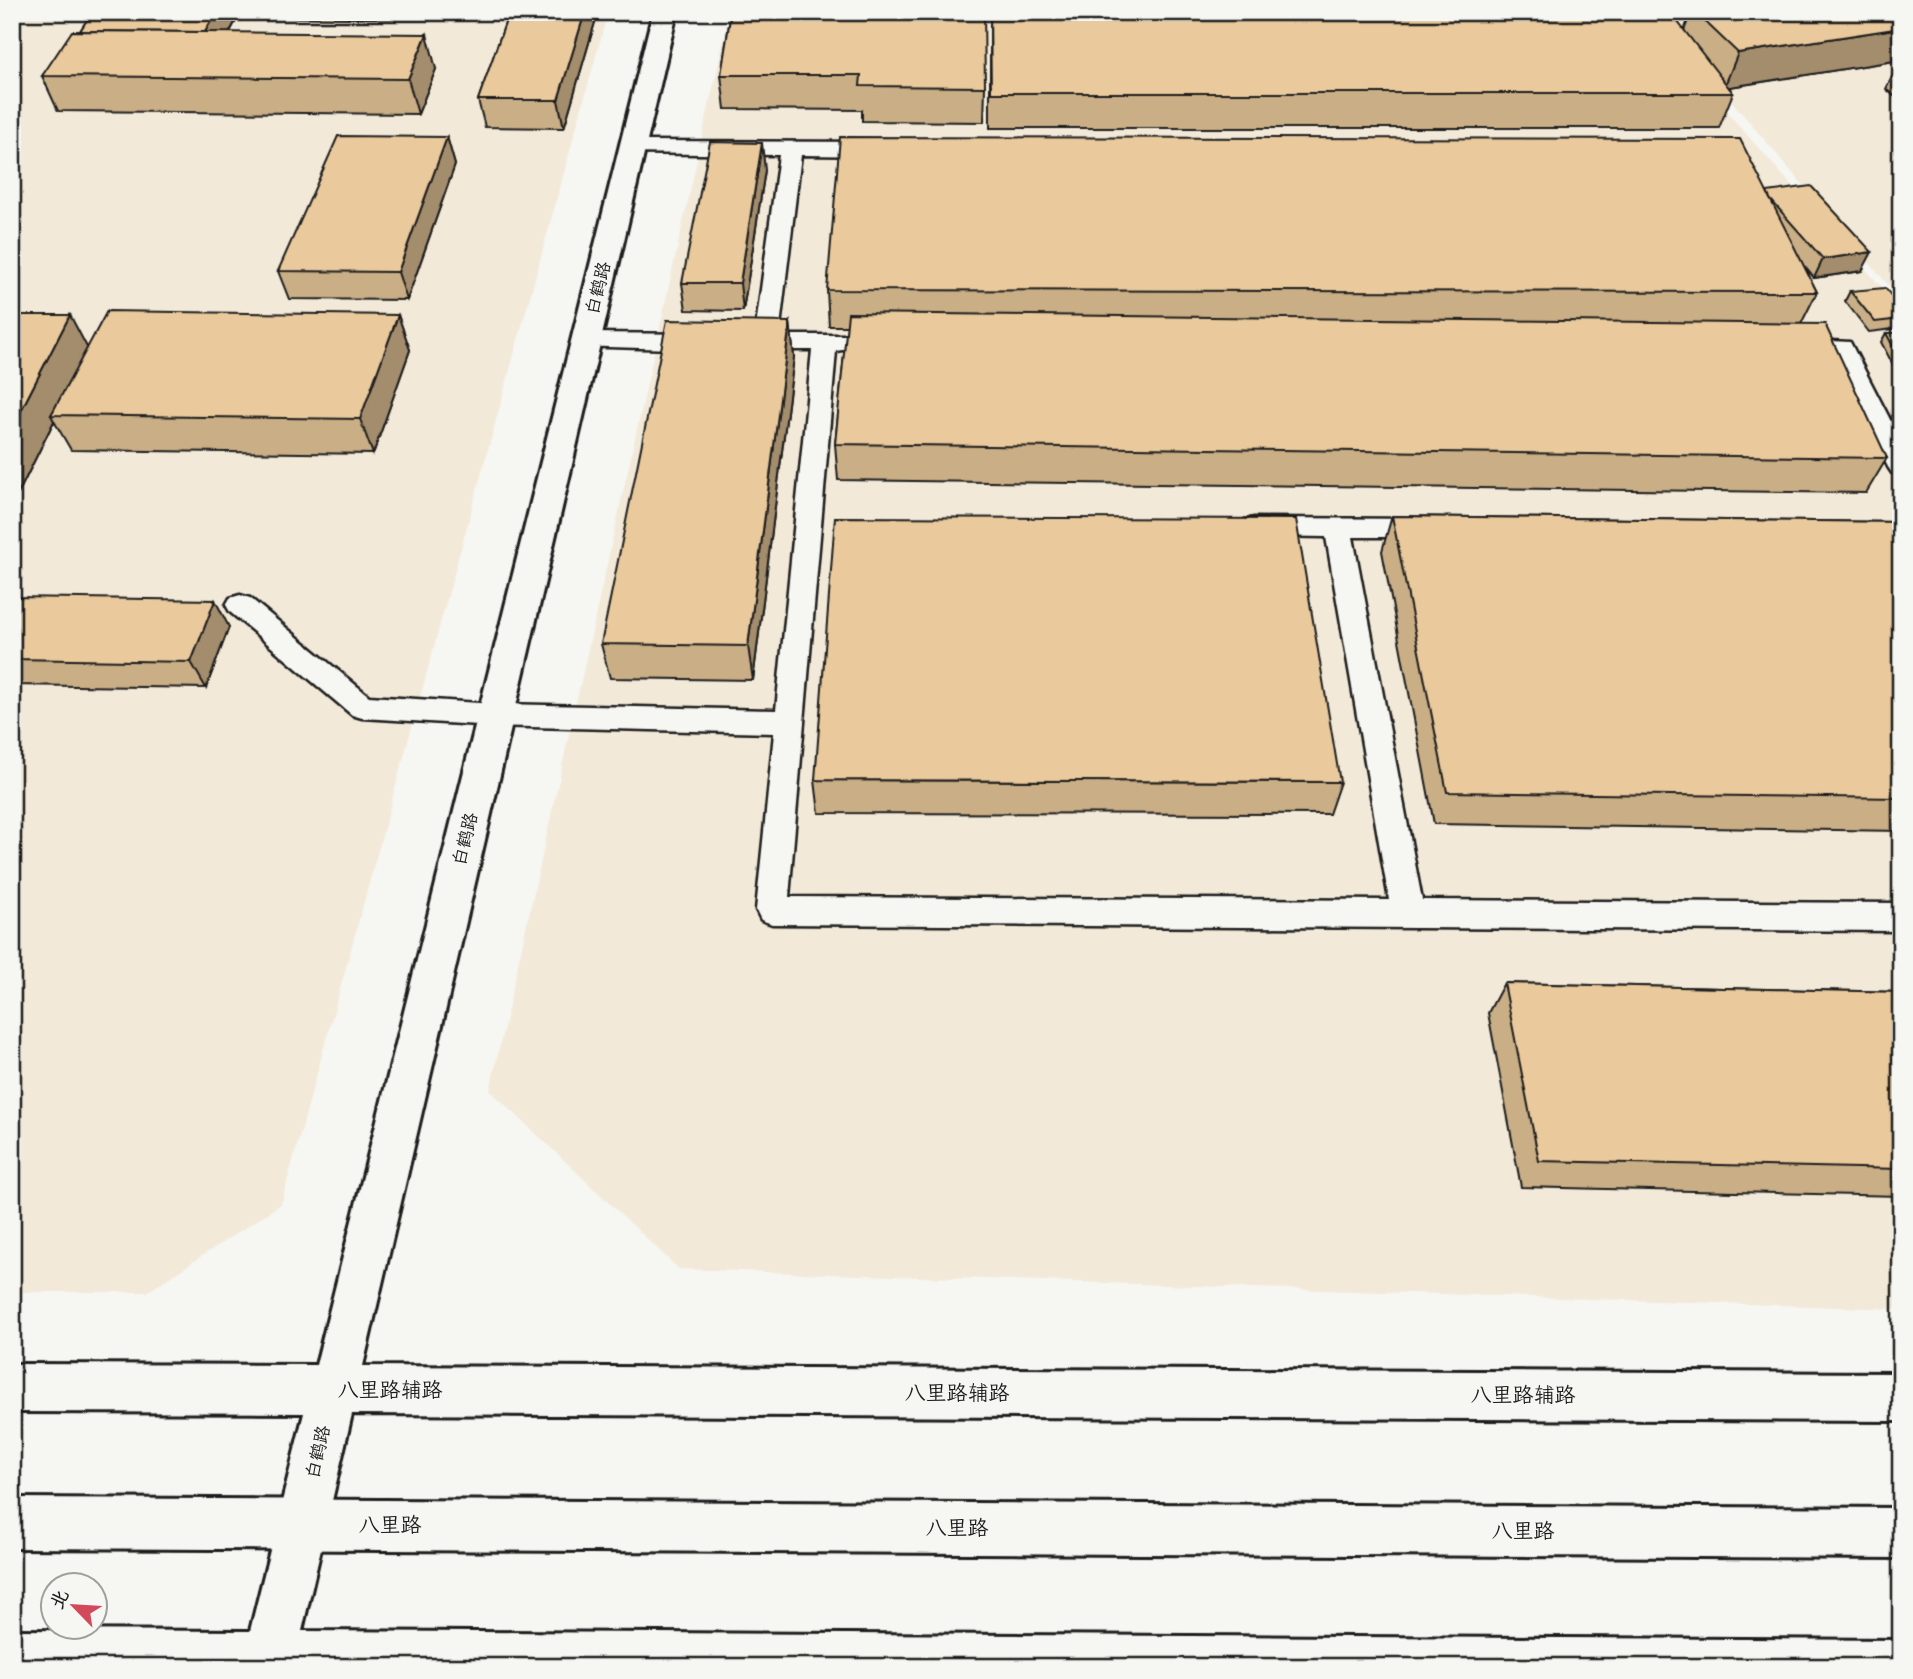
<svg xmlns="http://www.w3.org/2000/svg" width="1913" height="1679" font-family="'Shantell Sans','LXGW WenKai TC',sans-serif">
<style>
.built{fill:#f2e9d8}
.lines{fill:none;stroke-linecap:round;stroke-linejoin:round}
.service-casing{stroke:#1c1c1c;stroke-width:5}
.minor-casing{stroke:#1c1c1c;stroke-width:6}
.secondary-casing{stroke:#1c1c1c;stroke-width:6}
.service{fill:#f6f6f2;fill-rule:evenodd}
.minor{fill:#f6f6f2;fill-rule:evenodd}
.secondary{fill:#f6f6f2;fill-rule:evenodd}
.wall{fill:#c9ae86;stroke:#1c1c1c;stroke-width:2}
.shaded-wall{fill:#a48d6d;stroke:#1c1c1c;stroke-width:2}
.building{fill:#eaca9c;stroke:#1c1c1c;stroke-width:2}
.labels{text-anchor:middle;stroke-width:6;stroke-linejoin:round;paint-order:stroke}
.street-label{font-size:18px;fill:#1c1c1c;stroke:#f6f6f2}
.near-street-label{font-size:21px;fill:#1c1c1c;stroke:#f6f6f2}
</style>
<rect width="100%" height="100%" fill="#f6f6f2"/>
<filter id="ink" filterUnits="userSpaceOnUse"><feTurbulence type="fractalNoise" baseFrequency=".0143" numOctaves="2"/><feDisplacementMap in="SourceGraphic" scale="14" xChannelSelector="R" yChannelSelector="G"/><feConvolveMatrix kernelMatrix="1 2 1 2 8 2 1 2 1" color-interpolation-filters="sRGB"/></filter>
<g filter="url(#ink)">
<g class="built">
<polygon points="29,12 608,12 281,1204 147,1292 12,1292 12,46"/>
<polygon points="730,12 1901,12 1901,300 1729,98 1717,101 1901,309 1901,1309 679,1269 490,1090"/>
</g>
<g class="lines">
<g class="service-casing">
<g id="service">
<polygon points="633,141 880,142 888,144 891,149 888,154 880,156 801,155 779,335 846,335 855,338 858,343 855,348 836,351 789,897 1389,900 1326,537 1254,536 1244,534 1240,527 1244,520 1254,518 1430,519 1440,521 1444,528 1440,535 1430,537 1353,537 1422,900 1901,903 1901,931 772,924 761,920 756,910 774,733 495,726 362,718 352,715 230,612 226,605 230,598 240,595 250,598 369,696 495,704 776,710 812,350 751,350 742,347 739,342 742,337 755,334 779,155 625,153 622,148 625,143"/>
<polygon points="585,333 706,334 715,337 718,342 715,347 706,350 576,346 573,341 576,336"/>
<polygon points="1794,339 1850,342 1901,441 1901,476 1892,473 1888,467 1833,355 1785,352 1782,347 1785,342"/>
</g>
</g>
<g class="minor-casing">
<polygon id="minor" points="653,12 677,12 363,1366 1901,1373 1901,1421 352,1414 302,1631 1901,1640 1901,1667 12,1667 12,1630 250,1631 304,1413 12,1412 12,1364 316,1365"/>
</g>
<g class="secondary-casing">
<polygon id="secondary" points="12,1498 1901,1508 1901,1558 12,1548"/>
</g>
<use href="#service" class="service"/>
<use href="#minor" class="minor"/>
<use href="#secondary" class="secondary"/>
</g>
<g class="wall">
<polygon points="92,12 451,12 448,19 238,17 230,32 436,69 418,114 58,111 42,76 80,31"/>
<polygon points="509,12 598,12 564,128 485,127 478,100"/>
<polygon points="731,12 985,87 984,122 862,121 862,110 725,109 721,75"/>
<polygon points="990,12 1670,12 1684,31 1691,12 1901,12 1901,60 1729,87 1733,93 1719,128 990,128"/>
<polygon points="1901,70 1901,102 1886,89 1895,71"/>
<polygon points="447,137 455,165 407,300 289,299 278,271"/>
<polygon points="765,170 743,311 686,310 682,283"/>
<polygon points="1767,192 1862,271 1814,278 1804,266 1817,292 1801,324 1887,458 1866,493 838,480 835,444 847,326 829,326 827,290"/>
<polygon points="1850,291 1901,308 1901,328 1869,332 1845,301"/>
<polygon points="12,315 87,347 398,315 410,350 373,454 71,450 54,421 12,506"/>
<polygon points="790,322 794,357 753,680 610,678 601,644"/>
<polygon points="1886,333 1901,333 1901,380 1881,342"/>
<polygon points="1392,516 1901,522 1901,831 1434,824 1382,551"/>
<polygon points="12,597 229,627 206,688 12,685"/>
<polygon points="815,780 1340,782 1329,814 819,813"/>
<polygon points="1504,983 1901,992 1901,1196 1521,1187 1488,1013"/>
</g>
<g class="shaded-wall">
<polygon points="216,12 237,12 238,17 211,66 200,40"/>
<polygon points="585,12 598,12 564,128 558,100"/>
<polygon points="1901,28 1901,60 1724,88 1738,53"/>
<polygon points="427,34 436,69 418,114 408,79"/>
<polygon points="447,137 455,165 407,300 398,272"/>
<polygon points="762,143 765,170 743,311 740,283"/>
<polygon points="1872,252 1862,271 1814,278 1823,259"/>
<polygon points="70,315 89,351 51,415 54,421 12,506 12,428"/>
<polygon points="398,315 410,350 373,454 360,419"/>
<polygon points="790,322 794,357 753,680 748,646"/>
<polygon points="215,600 229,627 206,688 191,662"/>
</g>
<g class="building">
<polygon points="92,12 216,12 205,32 80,31"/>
<polygon points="509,12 585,12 558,100 478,100"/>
<polygon points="731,12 984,12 985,87 860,86 861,75 721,75"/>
<polygon points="990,12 1670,12 1733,93 991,93"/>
<polygon points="1695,12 1901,12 1901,28 1738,53"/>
<polygon points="72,31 427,34 408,79 42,76"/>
<polygon points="1901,70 1901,76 1895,71"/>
<polygon points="338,136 447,137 398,272 278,271"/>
<polygon points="840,137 1740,139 1817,292 827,290"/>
<polygon points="710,142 762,143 740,283 682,283"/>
<polygon points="1811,186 1872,252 1823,259 1770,199 1767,192"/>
<polygon points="1885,288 1901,308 1901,319 1875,322 1850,291"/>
<polygon points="107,311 398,315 360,419 51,415"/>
<polygon points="848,313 1825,324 1887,458 835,444"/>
<polygon points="12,315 70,315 12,428"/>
<polygon points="667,320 790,322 748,646 601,644"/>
<polygon points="1886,333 1901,333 1901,361"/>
<polygon points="1392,516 1901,522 1901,798 1447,792"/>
<polygon points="835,517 1296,519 1340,782 815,780"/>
<polygon points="12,597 215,600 191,662 12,659"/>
<polygon points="1504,983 1901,992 1901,1169 1539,1161"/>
</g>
</g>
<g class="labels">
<g class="street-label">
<text transform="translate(598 288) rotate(-76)" y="6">白鹤路</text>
<text transform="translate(465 839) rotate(-76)" y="6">白鹤路</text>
<text transform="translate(318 1452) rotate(-77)" y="6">白鹤路</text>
</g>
<g class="near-street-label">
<text x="390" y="1397">八里路辅路</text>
<text x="957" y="1400">八里路辅路</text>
<text x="1523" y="1402">八里路辅路</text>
<text x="390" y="1532">八里路</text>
<text x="957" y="1535">八里路</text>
<text x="1523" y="1538">八里路</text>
</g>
</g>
<rect width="1913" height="1679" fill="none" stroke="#f6f6f2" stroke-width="42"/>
<rect x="21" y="21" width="1871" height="1637" fill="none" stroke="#1c1c1c" stroke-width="2.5" filter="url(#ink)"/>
<g transform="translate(74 1606) rotate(295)"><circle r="33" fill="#f6f6f2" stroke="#9f9f9c" stroke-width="2"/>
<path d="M0-5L12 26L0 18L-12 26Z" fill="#d1495b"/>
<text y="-10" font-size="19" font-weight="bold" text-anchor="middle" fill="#1c1c1c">北</text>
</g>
</svg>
